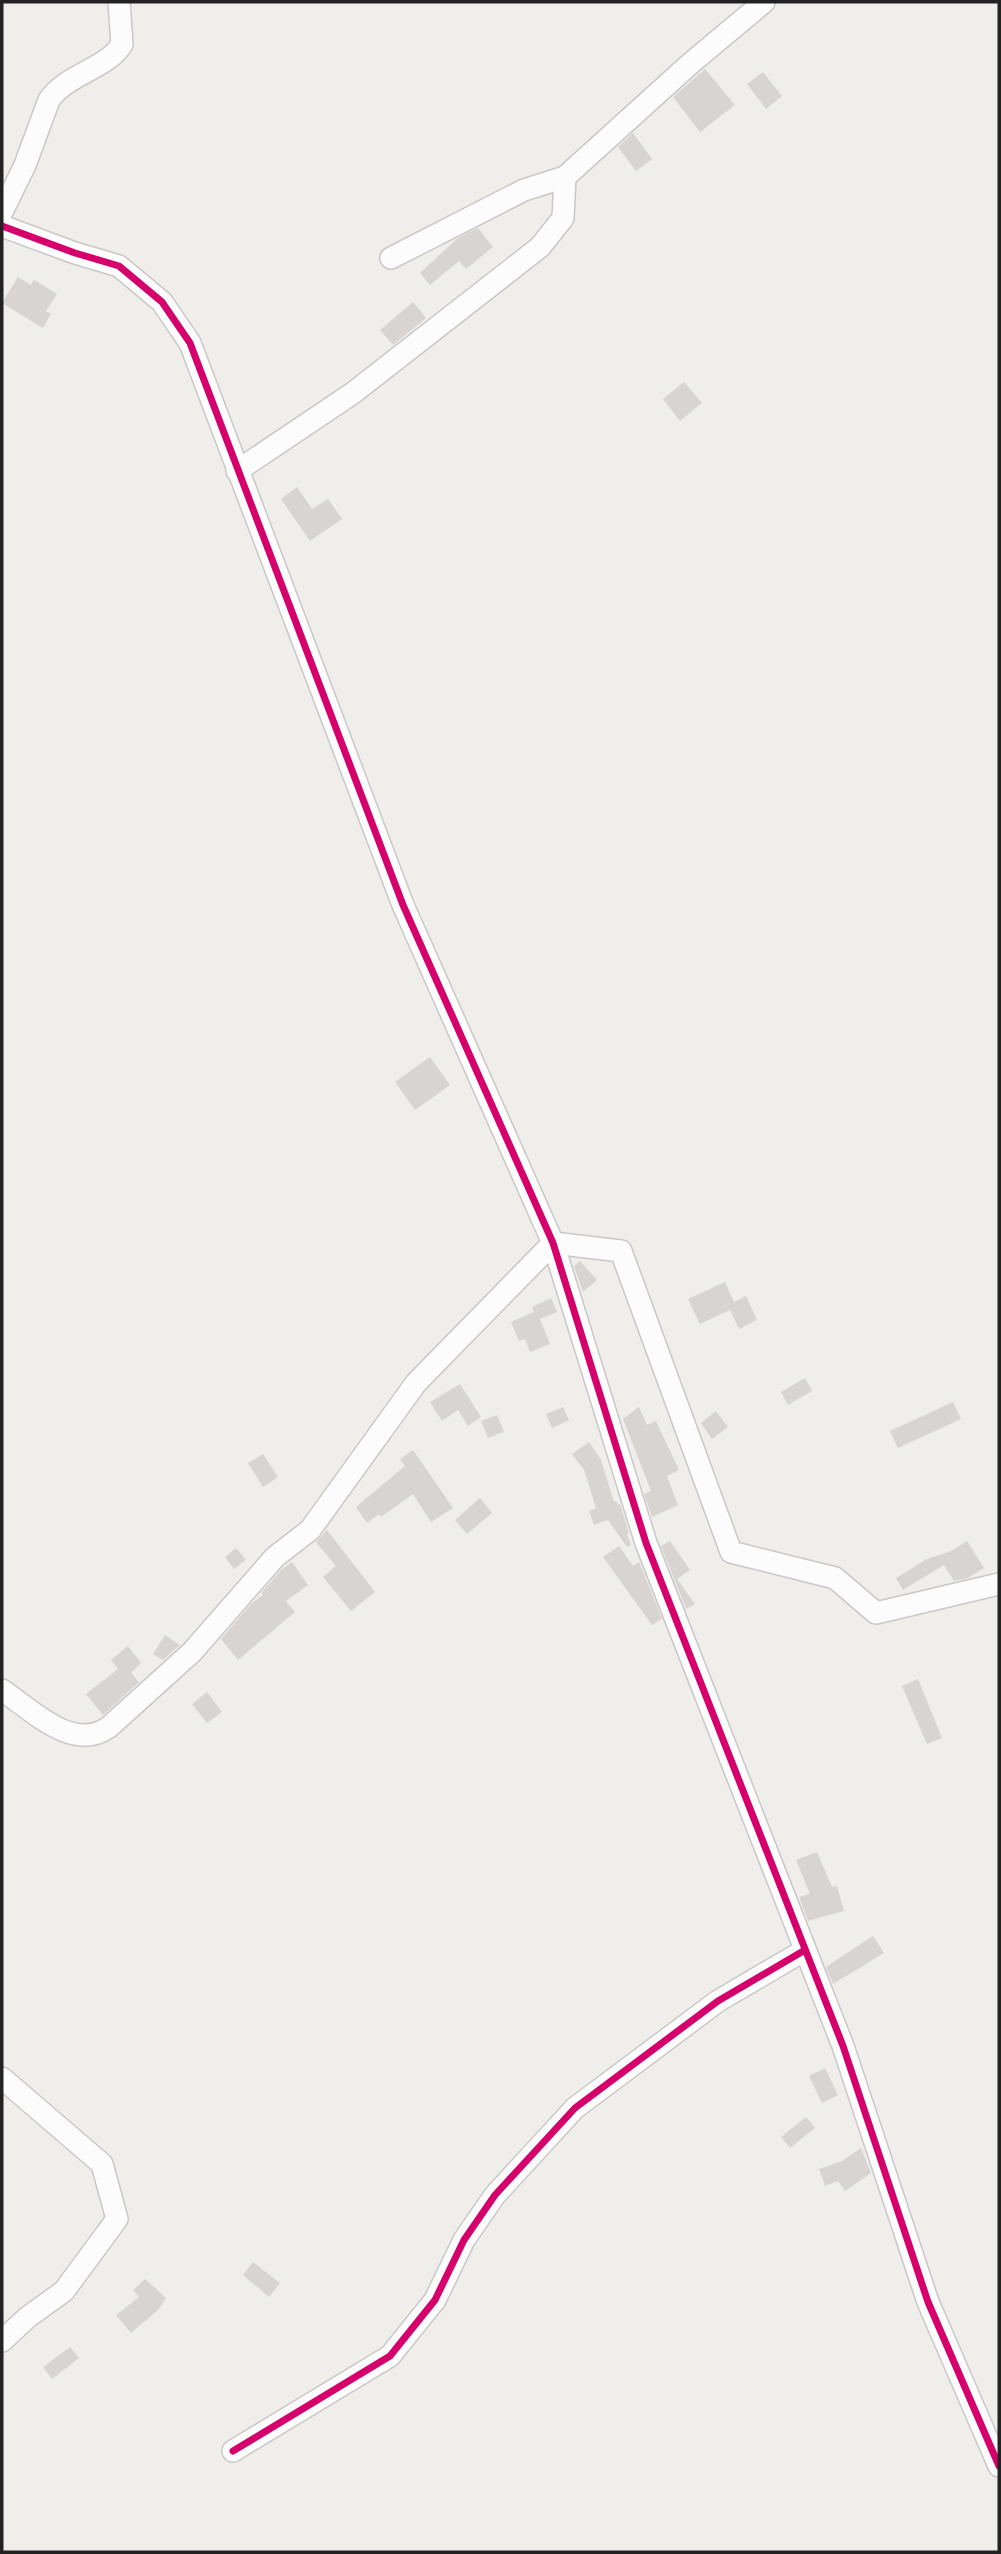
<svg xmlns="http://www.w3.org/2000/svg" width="1001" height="2554" font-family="'Nunito Sans',sans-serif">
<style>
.building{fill:#d7d4d2}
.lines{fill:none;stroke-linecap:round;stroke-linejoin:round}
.minor-casing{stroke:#c9c8c7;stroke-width:24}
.minor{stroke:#fdfcfc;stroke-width:21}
.cycleway-casing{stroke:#fff;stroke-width:11}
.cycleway{stroke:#d6006c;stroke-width:7}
</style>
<rect width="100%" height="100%" fill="#f0eeeb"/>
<g class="building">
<polygon points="705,69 735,105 700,132 673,97"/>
<polygon points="763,72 782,96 766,109 747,84"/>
<polygon points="633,133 652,159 636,171 618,147"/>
<polygon points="478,228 493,247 466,269 459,261 430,285 420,273 458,238"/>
<polygon points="18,277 31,285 34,280 57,294 46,311 51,314 43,328 2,303"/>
<polygon points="413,302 426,318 393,345 380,330"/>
<polygon points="684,382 702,403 680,421 663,399"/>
<polygon points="297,487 312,509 328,499 342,519 310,541 281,499"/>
<polygon points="430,1057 450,1085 415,1110 395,1082"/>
<polygon points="580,1261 597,1280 583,1292 574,1266"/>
<polygon points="725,1282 734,1302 746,1296 757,1320 739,1329 730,1310 700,1324 688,1299"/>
<polygon points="551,1298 557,1312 540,1319 550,1344 530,1352 525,1339 519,1341 511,1322 534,1312 532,1307"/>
<polygon points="805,1378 812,1391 788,1405 781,1392"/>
<polygon points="460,1384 481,1417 468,1426 458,1410 442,1421 430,1402"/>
<polygon points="953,1402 961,1419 898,1448 890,1431"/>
<polygon points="563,1407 569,1420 552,1428 546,1414"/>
<polygon points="639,1407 647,1425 656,1421 679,1470 667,1476 678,1505 652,1517 644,1494 651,1491 623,1419"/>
<polygon points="716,1411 728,1427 712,1439 701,1423"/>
<polygon points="497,1415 504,1432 488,1438 481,1421"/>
<polygon points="589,1442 601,1460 614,1502 616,1501 618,1505 620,1504 629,1533 627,1534 631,1545 627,1547 608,1520 594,1525 589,1511 596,1508 584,1470 572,1454"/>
<polygon points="413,1450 453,1508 431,1522 413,1494 381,1517 379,1514 367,1523 356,1507 405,1466 400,1459"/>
<polygon points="263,1454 278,1477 263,1487 248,1463"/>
<polygon points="480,1498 492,1513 467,1534 455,1520"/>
<polygon points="327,1530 375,1592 351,1611 323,1577 336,1566 316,1542"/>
<polygon points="670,1541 690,1570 677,1579 695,1604 686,1609 661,1546"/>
<polygon points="967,1541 984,1568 968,1578 954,1581 944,1565 903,1590 896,1578 927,1559 951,1551"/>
<polygon points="619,1546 633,1566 639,1562 662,1619 652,1625 603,1557"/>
<polygon points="236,1548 246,1560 234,1569 225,1557"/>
<polygon points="292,1562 308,1585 286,1601 295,1612 238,1660 221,1639 251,1604 263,1595 261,1593 282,1569"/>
<polygon points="165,1635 180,1645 163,1660 153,1654"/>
<polygon points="128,1646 141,1663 131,1673 139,1682 103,1715 86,1694 118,1669 111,1660"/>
<polygon points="918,1679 942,1738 927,1744 902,1686"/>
<polygon points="207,1692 222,1712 207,1723 192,1704"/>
<polygon points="817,1852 832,1887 837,1886 844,1911 808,1921 799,1897 810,1894 796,1860"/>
<polygon points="873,1936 884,1953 833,1984 826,1967"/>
<polygon points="825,2068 838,2095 822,2103 809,2076"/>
<polygon points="806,2117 815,2128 790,2148 781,2137"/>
<polygon points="861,2148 871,2173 845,2191 838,2181 825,2186 819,2169 842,2161"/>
<polygon points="253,2262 280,2283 269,2297 243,2275"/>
<polygon points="145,2279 166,2298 158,2310 131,2333 116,2315 139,2297 133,2290"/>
<polygon points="70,2347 79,2358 52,2379 43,2367"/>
</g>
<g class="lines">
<g class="minor-casing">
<g id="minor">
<path d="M 2,212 L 25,165 L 49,100 C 68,73 107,69 122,44 L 119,2"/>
<polyline points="2,226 75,253 119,266 162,302 190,343 403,905 553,1243 646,1543 843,2046 928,2302 999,2466"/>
<polyline points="391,258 524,190 565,177 691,63 764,2"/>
<polyline points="237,471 353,393 540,247 563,218 565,177"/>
<path d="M 2,1690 C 32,1710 73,1753 109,1727 L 192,1652 L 275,1557 L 310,1530 L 416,1383 L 553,1243 L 621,1251 L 731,1552 L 835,1578 L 876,1613 L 999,1584"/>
<polyline points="2,2078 102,2164 117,2219 64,2291 28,2317 2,2341"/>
<polyline points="233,2451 390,2356 435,2300 464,2240 495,2195 575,2108 718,2001 805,1950"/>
</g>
</g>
<use href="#minor" class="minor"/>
<g class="cycleway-casing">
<g id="cycleway">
<polyline points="2,226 75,253 119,266 162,302 190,343 403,905 553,1243 646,1543 843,2046 928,2302 999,2466"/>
<polyline points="233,2451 390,2356 435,2300 464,2240 495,2195 575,2108 718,2001 805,1950"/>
</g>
</g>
<use href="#cycleway" class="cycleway"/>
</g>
<rect width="1001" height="2554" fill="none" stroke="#222222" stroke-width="7"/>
</svg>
